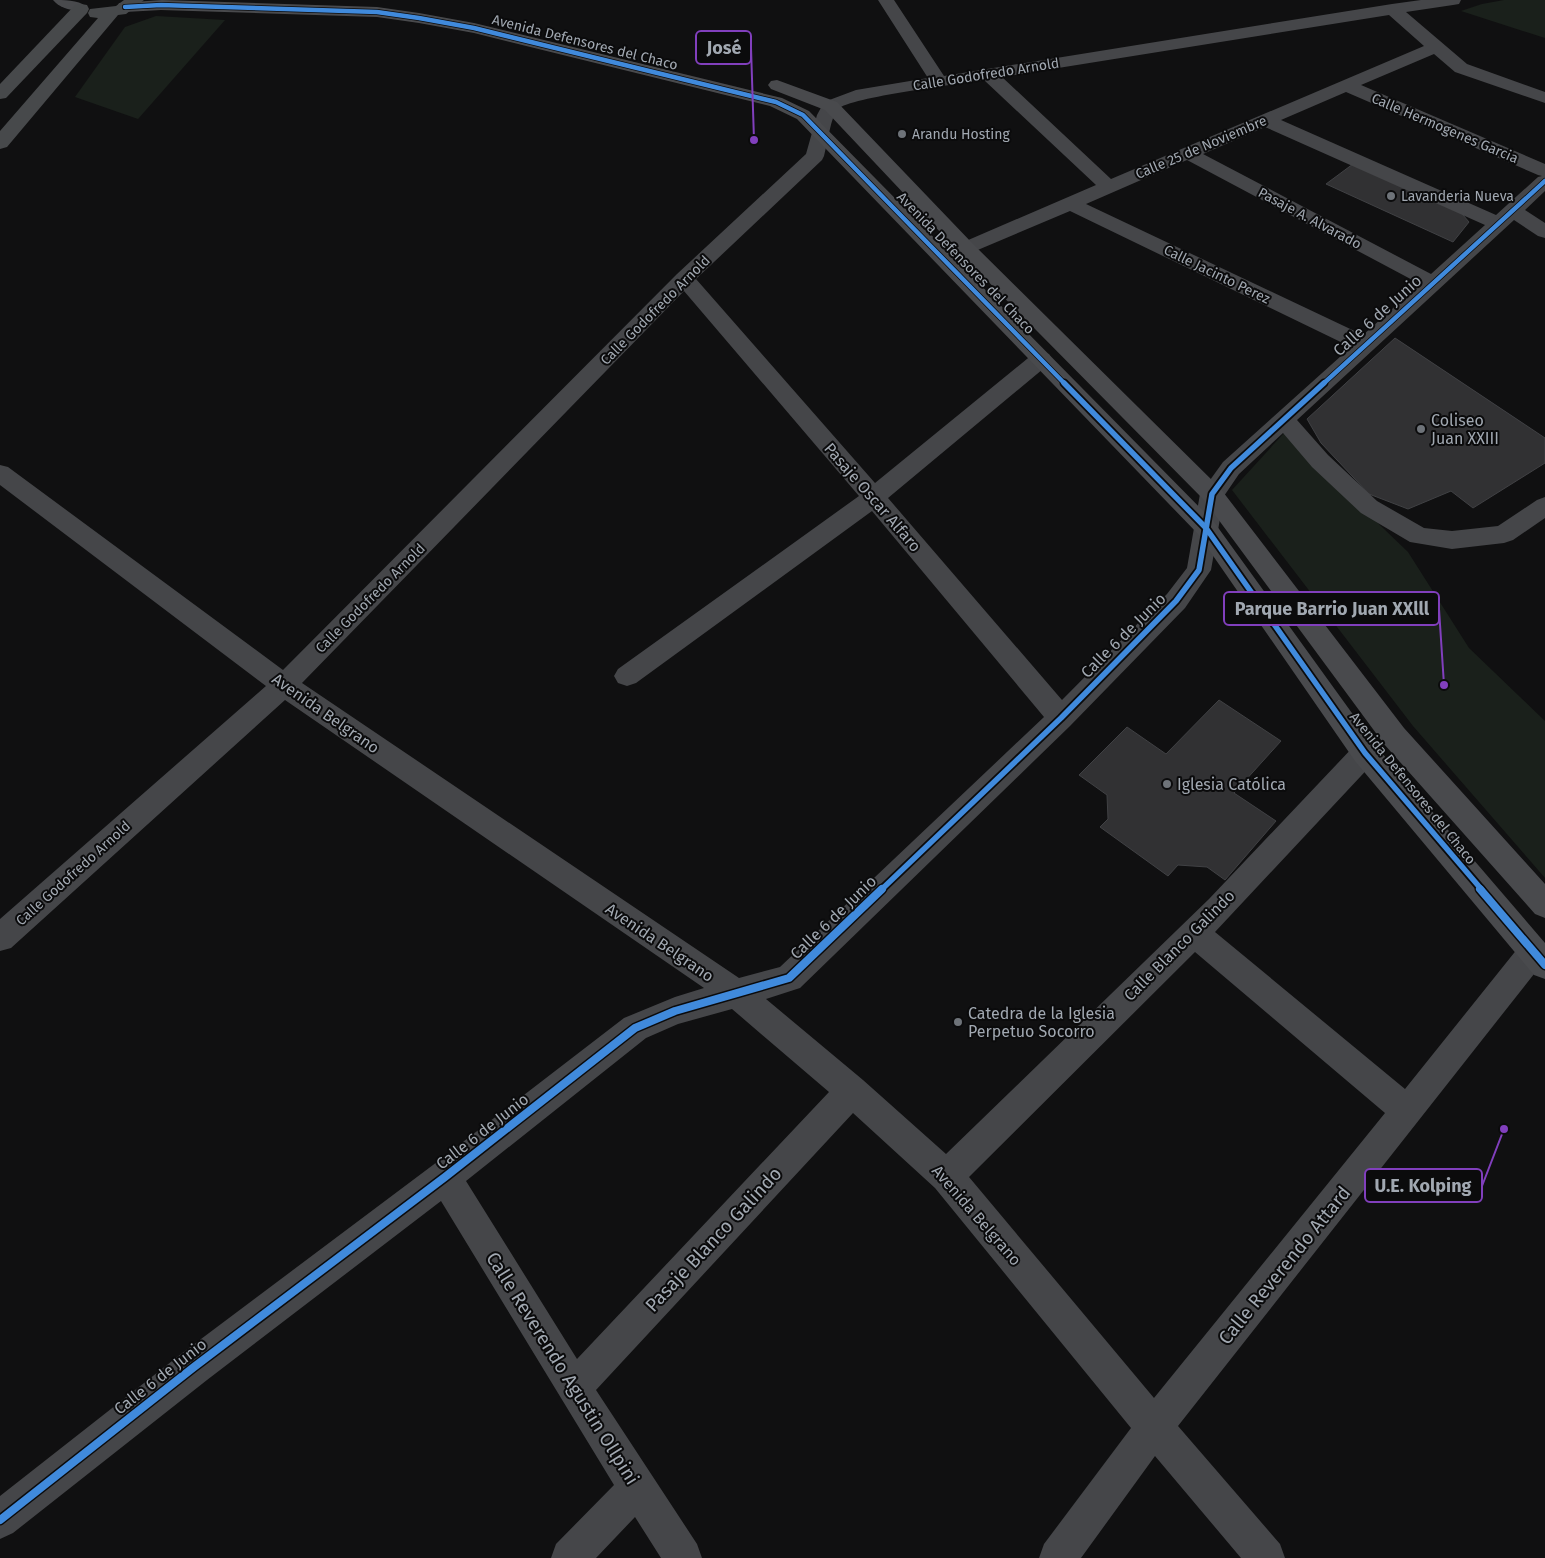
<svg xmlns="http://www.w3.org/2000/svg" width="1545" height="1558" font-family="'Fira Sans',sans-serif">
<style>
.green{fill:#1a201b}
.building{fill:#313133;stroke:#404144}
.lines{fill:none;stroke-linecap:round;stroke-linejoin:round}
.street{fill:#454649;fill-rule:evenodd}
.secondary{fill:#494a4d;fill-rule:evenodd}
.primary{fill:#47494b;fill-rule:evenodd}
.cycleway-far2-casing{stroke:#0b0b0c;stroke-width:6}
.cycleway-far1-casing{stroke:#0b0b0c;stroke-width:9}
.cycleway-casing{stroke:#0b0b0c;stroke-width:11}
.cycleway-far2{stroke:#408adc;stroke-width:4.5}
.cycleway-far1{stroke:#408adc;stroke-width:5.5}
.cycleway{stroke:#408adc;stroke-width:8}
.poi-dot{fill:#6e7379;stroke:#0b0b0c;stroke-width:2}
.labels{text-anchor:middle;stroke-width:4;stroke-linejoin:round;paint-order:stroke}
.far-street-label{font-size:14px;fill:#a1a8b1;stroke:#0b0b0c}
.far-poi-label{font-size:14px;fill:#a1a8b1;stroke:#0b0b0c;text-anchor:start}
.street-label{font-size:16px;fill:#a1a8b1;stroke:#0b0b0c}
.poi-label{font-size:16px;fill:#a1a8b1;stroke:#0b0b0c;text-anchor:start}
.near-street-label{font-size:19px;fill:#a1a8b1;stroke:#0b0b0c}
.leader{fill:none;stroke:#813fbd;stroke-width:2}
.callout-dot{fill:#813fbd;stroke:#0b0b0c;stroke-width:2}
.callout{fill:#0b0b0c;stroke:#813fbd;stroke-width:2}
.callout-label{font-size:18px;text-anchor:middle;font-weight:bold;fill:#a1a8b1}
</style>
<rect width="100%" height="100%" fill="#101011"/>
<g class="green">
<polygon points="1504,0 1545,0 1545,38 1461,11 1482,4"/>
<polygon points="156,16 225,20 138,119 75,97 125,27"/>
<polygon points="1284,433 1408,552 1469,648 1545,721 1545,878 1413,726 1232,490"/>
</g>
<g class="building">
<polygon points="1353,164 1457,208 1469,222 1453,242 1326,184"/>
<polygon points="1395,338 1545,438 1545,463 1473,508 1451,491 1408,509 1369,494 1321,443 1307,419"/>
<polygon points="1219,700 1281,741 1234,793 1276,821 1225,880 1207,867 1178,865 1168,876 1100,827 1108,819 1107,795 1079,775 1127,727 1166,754"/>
</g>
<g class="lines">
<path class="street" d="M 878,0 L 894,0 L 944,76 L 1392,4 L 1421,0 L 1461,0 L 1459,4 L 1453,5 L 1406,12 L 1467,64 L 1545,92 L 1545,103 L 1455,72 L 1434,54 L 1361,85 L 1545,164 L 1545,191 L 1525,210 L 1545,223 L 1545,238 L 1538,236 L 1514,220 L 1297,420 L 1328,455 L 1377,501 L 1424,528 L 1452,531 L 1498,526 L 1537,500 L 1545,497 L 1545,518 L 1513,540 L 1504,543 L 1452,549 L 1410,542 L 1361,513 L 1312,467 L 1283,433 L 1239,474 L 1224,496 L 1211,570 L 1185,608 L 1070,726 L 800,988 L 766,999 L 863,1080 L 946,1154 L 1209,899 L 1355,745 L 1365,742 L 1375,745 L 1379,753 L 1375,761 L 1215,932 L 1405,1089 L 1522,943 L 1533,939 L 1544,943 L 1545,960 L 1178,1426 L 1280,1544 L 1285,1558 L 1241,1558 L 1155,1456 L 1081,1558 L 1039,1558 L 1044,1544 L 1131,1428 L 935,1188 L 853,1113 L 596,1390 L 697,1544 L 702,1558 L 661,1558 L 635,1517 L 596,1558 L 551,1558 L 556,1544 L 614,1485 L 441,1201 L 207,1380 L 13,1533 L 0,1539 L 0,1496 L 181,1354 L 433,1165 L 624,1018 L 675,997 L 704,988 L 285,700 L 11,948 L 0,951 L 0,919 L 266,686 L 0,485 L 0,465 L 8,467 L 283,670 L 677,274 L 806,154 L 817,115 L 824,102 L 856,90 L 928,78 ZM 1389,15 L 1424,46 L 1111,179 L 1002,77 ZM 984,80 L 1096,185 L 959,244 L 956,248 L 959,252 L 966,254 L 973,252 L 1070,211 L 1351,347 L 1223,462 L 1200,494 L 1187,568 L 1167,594 L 1062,700 L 888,498 L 1049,364 L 1052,359 L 1049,354 L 1041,352 L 1033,354 L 875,483 L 696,279 L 822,160 L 824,156 C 827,146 831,115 838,109 C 851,97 960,84 984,80 ZM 1346,92 L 1538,175 L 1542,176 L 1538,177 L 1496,215 L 1281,120 ZM 1265,127 L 1485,225 L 1431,274 L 1203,154 ZM 1187,160 L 1420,284 L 1363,335 L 1086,204 ZM 684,291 L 859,496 L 618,669 L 614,676 L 618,683 L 627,686 L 636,683 L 872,511 L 1044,717 L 780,967 L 739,978 L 302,683 ZM 1195,952 L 1385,1113 L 1154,1398 L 969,1177 ZM 732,1009 L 829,1092 L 577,1359 L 466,1181 L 646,1038 L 678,1024 Z"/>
<g class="secondary">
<path d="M 53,0 C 63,0 79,0 85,6 L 83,10 C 74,12 59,8 53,0 Z"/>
<polygon points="162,0 377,7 419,13 474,23 782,98 809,111 1214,522 1375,745 1545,943 1545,979 1534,975 1355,761 1198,534 797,119 770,106 474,33 419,23 377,17 161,10 125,12 119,11 117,7 119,3"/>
<polygon points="777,80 837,102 973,244 1220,488 1404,728 1545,884 1545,918 1535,914 1384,744 1204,500 959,252 825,110 771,89 768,85 771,81"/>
</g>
<g class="primary">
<polygon points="124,0 144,0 126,14 118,15 7,147 0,149 0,131 98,18 90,17 88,13 90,9 116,6"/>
<polygon points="81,4 87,5 89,9 87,13 6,98 0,99 0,84 75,5"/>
</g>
<g class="cycleway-far2-casing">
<g id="cycleway-far2">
<polyline points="125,7 161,5 377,12 419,18 474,28 776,102 803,115 1065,384"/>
<polyline points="1323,384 1545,181"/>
</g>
</g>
<g class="cycleway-far1-casing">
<g id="cycleway-far1">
<polyline points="1064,383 1206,528 1365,753 1482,890"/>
<polyline points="881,890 1061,718 1176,601 1199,570 1212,494 1231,468 1324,383"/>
</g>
</g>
<g class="cycleway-casing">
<g id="cycleway">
<polyline points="1480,889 1545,965"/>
<polyline points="0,1520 194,1367 445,1177 635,1028 675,1011 789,978 882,889"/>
</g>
</g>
<use href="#cycleway-far2" class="cycleway-far2"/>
<use href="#cycleway-far1" class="cycleway-far1"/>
<use href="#cycleway" class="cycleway"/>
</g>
<g class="poi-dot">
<circle cx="902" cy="134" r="5"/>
<circle cx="1391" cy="196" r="5"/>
<circle cx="1421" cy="429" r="5"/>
<circle cx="1167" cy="784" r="5"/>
<circle cx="958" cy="1022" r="5"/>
</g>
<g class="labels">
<g class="far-street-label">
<text transform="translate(585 42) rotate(14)" y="5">Avenida Defensores del Chaco</text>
<text transform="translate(986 74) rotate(-9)" y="5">Calle Godofredo Arnold</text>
<text transform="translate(1445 128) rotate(23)" y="5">Calle Hermogenes Garcia</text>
<text transform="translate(1201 147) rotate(-23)" y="5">Calle 25 de Noviembre</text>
<text transform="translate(1310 218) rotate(28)" y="5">Pasaje A. Alvarado</text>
<text transform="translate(966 263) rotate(46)" y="5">Avenida Defensores del Chaco</text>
<text transform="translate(1217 274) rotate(26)" y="5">Calle Jacinto Perez</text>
<text transform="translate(655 310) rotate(-45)" y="5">Calle Godofredo Arnold</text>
<text transform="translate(370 598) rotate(-45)" y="5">Calle Godofredo Arnold</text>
<text transform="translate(1413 788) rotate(51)" y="5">Avenida Defensores del Chaco</text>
<text transform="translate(73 873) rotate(-42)" y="5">Calle Godofredo Arnold</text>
</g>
<g class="far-poi-label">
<text x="912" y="139">Arandu Hosting</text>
<text x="1401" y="201">Lavanderia Nueva</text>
</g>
<g class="street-label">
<text transform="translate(1377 315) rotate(-42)" y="6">Calle 6 de Junio</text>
<text transform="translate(873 497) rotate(49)" y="6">Pasaje Oscar Alfaro</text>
<text transform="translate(1123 635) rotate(-45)" y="6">Calle 6 de Junio</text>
<text transform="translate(326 713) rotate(35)" y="6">Avenida Belgrano</text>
<text transform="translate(833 917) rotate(-44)" y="6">Calle 6 de Junio</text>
<text transform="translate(660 942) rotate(34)" y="6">Avenida Belgrano</text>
<text transform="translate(1179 945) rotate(-45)" y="6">Calle Blanco Galindo</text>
<text transform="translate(482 1131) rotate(-38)" y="6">Calle 6 de Junio</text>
<text transform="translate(977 1215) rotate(49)" y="6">Avenida Belgrano</text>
<text transform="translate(160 1376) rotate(-38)" y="6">Calle 6 de Junio</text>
</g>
<g class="poi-label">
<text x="1431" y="426">Coliseo<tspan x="1431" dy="18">Juan XXIII</tspan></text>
<text x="1177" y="790">Iglesia Católica</text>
<text x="968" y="1019">Catedra de la Iglesia<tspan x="968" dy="18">Perpetuo Socorro</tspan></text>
</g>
<g class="near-street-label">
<text transform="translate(713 1239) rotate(-47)" y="7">Pasaje Blanco Galindo</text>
<text transform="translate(1284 1265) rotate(-51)" y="7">Calle Reverendo Attard</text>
<text transform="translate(563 1368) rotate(58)" y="7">Calle Reverendo Agustin Ollpini</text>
</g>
</g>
<path class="leader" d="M754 140L751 48M1444 685L1439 609M1504 1129L1482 1186"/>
<g class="callout-dot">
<circle cx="754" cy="140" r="5"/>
<circle cx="1444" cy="685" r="5"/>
<circle cx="1504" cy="1129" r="5"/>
</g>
<g class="callout">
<rect x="696" y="31" width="55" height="33" rx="5"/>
<rect x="1224" y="592" width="215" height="33" rx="5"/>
<rect x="1365" y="1169" width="117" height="33" rx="5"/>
</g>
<g class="callout-label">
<text x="724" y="54">José</text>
<text x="1332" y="615">Parque Barrio Juan XXlll</text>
<text x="1423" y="1192">U.E. Kolping</text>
</g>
</svg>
